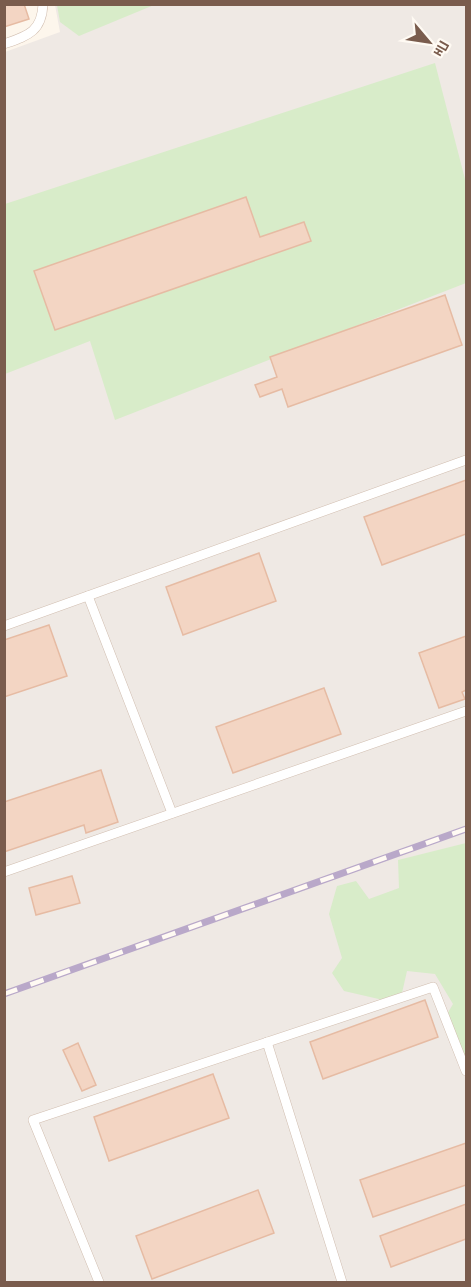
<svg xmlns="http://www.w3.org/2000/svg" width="471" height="1287" font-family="'Sofia Sans Condensed',sans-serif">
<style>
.industrial{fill:#efe9e4}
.green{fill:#d8ecc9}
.building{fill:#f3d5c3;stroke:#e6bba3;stroke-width:1.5}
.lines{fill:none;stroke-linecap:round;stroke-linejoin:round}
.service-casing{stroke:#d1beb0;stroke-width:10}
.service{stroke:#fff;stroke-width:9}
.rail-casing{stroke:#b9a8c9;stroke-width:7}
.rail{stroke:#fffaf3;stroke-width:4.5;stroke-dasharray:14;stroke-linecap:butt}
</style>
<rect width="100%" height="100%" fill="#fdf6ec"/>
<polygon class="industrial" points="55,5 466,5 466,1282 5,1282 5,52 60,32"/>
<g class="green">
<polygon points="57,5 57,4 154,5 79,36 60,22"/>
<polygon points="435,63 466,183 466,283 115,420 90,341 5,374 5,204"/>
<polygon points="466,843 466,1070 443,1021 453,1004 435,974 407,971 402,993 383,1000 344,991 332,973 342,958 329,914 337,886 356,881 369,899 399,888 398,860"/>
</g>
<g class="building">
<polygon points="4,4 24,4 29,19 4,27"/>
<polygon points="246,197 260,237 304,222 311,241 55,330 34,271"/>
<polygon points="445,295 462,345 288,407 282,389 260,397 255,385 277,377 270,357"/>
<polygon points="466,480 466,534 382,565 364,517"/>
<polygon points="259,553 276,601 183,635 166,587"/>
<polygon points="49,625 67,676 4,697 4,640"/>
<polygon points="466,636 466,690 462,692 465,699 439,708 419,653"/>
<polygon points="324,688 341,734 233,773 216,727"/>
<polygon points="101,770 118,822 86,833 84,825 4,852 4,802"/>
<polygon points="72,876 80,903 36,915 29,888"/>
<polygon points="425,1000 438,1037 323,1079 310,1042"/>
<polygon points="78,1043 96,1085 82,1091 63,1050"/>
<polygon points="213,1074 229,1118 109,1161 94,1117"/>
<polygon points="466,1143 466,1185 373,1217 360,1180"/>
<polygon points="258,1190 274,1233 152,1279 136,1236"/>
<polygon points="466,1204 466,1239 391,1267 380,1236"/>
</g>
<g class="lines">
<g class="service-casing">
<g id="service">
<path d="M 4,44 C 27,36 42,32 43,4"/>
<polyline points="88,596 172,813"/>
<polyline points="4,626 466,460"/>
<polyline points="4,872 466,711"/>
<polyline points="267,1042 342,1282"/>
<polyline points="99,1282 33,1120 433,987 466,1071"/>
</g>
</g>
<use href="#service" class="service"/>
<g class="rail-casing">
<polyline id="rail" points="4,994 466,829"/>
</g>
<use href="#rail" class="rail"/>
</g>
<rect width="471" height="1287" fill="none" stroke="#7a5c4d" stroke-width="12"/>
<g transform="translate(429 42) rotate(119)" stroke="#fffaf3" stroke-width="4.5" paint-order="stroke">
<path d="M0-4.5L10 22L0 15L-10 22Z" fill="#7a5c4d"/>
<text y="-9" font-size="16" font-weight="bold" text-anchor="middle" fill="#7a5c4d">Пн</text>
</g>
</svg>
